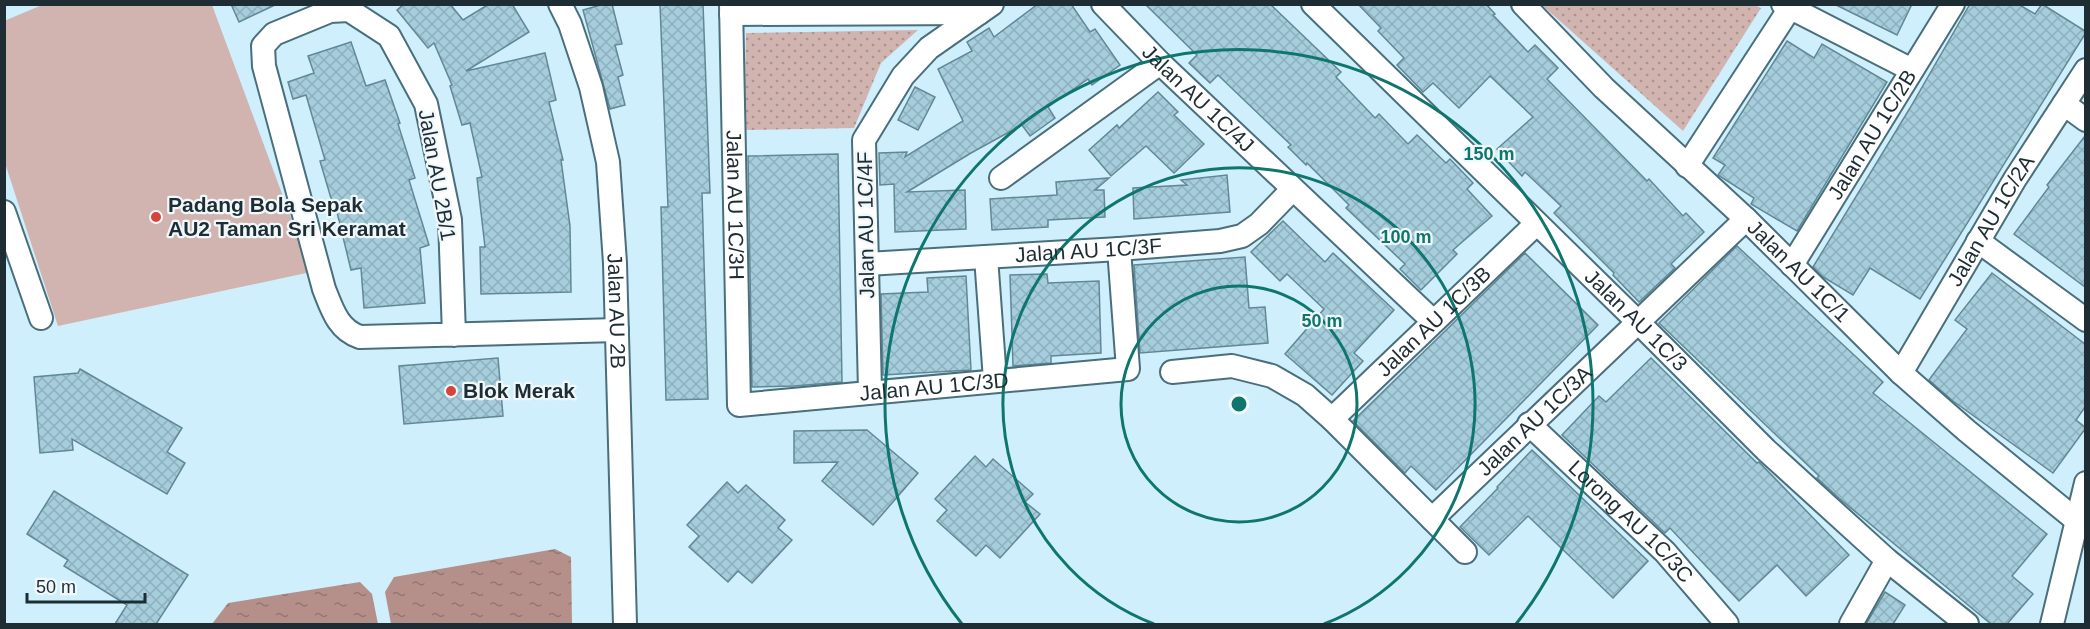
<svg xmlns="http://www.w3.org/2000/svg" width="2090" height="629" font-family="Helvetica,sans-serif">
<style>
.park{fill:url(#park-dots)}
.garden{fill:#d1b4b0}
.water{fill:url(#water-ripples)}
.building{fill:url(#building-cross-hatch);stroke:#628896;stroke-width:1.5}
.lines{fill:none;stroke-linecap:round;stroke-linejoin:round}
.minor-casing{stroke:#496f7c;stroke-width:26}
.minor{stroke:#fff;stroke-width:22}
.ring{fill:none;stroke:#0f766e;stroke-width:3}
.poi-dot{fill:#d4463a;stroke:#f0f8fb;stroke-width:2}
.labels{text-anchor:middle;stroke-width:4.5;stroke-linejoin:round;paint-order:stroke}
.street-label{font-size:21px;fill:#1d2d33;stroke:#f0f8fb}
.poi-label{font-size:21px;font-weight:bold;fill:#1d2d33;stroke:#f0f8fb;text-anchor:start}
.centre{fill:#0f766e;stroke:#f0f8fb;stroke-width:3}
.ring-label{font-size:18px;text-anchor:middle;font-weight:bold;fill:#0f766e;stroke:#f0f8fb;stroke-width:4.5;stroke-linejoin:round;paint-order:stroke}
</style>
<defs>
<pattern id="park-dots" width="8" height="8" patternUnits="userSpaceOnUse" patternTransform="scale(1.5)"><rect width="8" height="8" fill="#d1b4b0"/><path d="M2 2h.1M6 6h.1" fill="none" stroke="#a99390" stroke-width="1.8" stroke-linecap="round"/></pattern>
<pattern id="water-ripples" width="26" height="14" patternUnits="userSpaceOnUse" patternTransform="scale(1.5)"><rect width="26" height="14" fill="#b5908a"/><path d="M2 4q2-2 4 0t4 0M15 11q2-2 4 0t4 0" fill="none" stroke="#937671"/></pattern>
<pattern id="building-cross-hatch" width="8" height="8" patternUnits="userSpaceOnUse" patternTransform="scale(1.5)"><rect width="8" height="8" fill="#a5cddc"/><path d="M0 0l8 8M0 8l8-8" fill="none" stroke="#8eb0bd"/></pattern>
</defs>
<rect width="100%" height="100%" fill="#cfeffc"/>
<g class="park">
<polygon points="1752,4 1761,8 1683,131 1542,5"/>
<polygon points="918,30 881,63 854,128 744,130 746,33"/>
</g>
<polygon class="garden" points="42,5 212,5 311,272 58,326 5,163 4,21"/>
<g class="water">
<polygon points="555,549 571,557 572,624 391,624 385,592 394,577"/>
<polygon points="360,582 372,594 378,624 212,624 228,603"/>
</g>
<g class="building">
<polygon points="231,4 277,4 239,22"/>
<polygon points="404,4 450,4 463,20 489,4 512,4 529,32 466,71 545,53 556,100 549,102 563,160 561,160 570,226 571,292 481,294 480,247 485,247 477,178 482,177 470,123 462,125 450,86 452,85 434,43 428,48 397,10"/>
<polygon points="604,4 612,4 622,44 615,45 623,75 618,77 625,105 610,109 583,10"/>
<polygon points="660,4 703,4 710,193 702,193 708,399 666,400 661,207 668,207"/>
<polygon points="1038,4 1071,4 1090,32 1095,29 1120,65 1092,85 1088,79 1048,107 1055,118 1030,136 1022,125 971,153 907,192 965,190 966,229 895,232 894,184 880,185 879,153 907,152 905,157 963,121 938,69 972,51 967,42 989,28 994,37"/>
<polygon points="1145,4 1270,4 1341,72 1336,77 1375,118 1379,114 1408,144 1417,135 1446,163 1450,159 1473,183 1467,189 1492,216 1453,250 1457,254 1421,290 1400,269 1405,264 1346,208 1349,205 1307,163 1306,165 1288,147 1291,145 1218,75 1210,83 1189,63 1197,55"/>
<polygon points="1358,4 1486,4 1495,14 1493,15 1528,52 1535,45 1558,68 1547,79 1647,181 1649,179 1683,216 1686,213 1704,232 1671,264 1675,268 1639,302 1613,275 1614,273 1554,213 1561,206 1525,172 1522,176 1497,149 1533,117 1490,76 1459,108 1433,83 1423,92 1397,65 1404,58 1378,31 1381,28"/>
<polygon points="1834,4 1912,4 1897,35"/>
<polygon points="1970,4 2018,4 2035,14 2042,4 2085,31 2085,34 1920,299 1870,268 1853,295 1823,277 1813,267 1910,108"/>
<polygon points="1787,41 1814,58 1822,44 1887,82 1797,231 1751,204 1754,198 1718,175 1725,165 1713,158"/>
<polygon points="351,42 366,86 385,80 400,123 398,124 415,178 409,180 429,245 420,248 425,303 364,308 361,268 351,270 335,204 333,205 320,161 325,160 306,95 293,99 288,82 314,73 308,56"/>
<polygon points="915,87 935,97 918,130 898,120"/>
<polygon points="1158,92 1178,112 1174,115 1204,144 1174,173 1146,146 1111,176 1089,150 1117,125 1119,128"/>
<polygon points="2085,136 2085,287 2014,234 2049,187 2047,185"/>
<polygon points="838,154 842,382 794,386 752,387 748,156"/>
<polygon points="1227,175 1230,212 1134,219 1133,188 1187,185 1181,180"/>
<polygon points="1109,178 1095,190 1104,190 1105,217 1048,220 1048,227 992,230 990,199 1057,195 1056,182"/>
<polygon points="1283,221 1325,262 1333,253 1394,310 1354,353 1363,361 1332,395 1285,354 1324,309 1287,274 1280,281 1251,252"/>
<polygon points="1737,246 1883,382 1873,393 2047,534 2012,576 2033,594 2007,624 1991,624 1840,499 1817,478 1819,476 1659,323"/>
<polygon points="1525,253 1598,325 1436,490 1411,466 1405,473 1353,421"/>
<polygon points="1245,257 1249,308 1265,307 1268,343 1140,353 1134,265"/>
<polygon points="1992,273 2085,344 2085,407 2076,420 2085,427 2085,429 2053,473 1953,401 1929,380 1967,329 1955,320"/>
<polygon points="1047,274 1048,283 1099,281 1101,353 1051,356 1051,363 1013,366 1010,275"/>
<polygon points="966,276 971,370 883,375 881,294 928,292 927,278"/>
<polygon points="498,358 503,416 404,424 399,366"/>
<polygon points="1651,358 1757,463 1759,462 1849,555 1806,596 1777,565 1739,601 1670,528 1665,533 1562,435 1599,396 1606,402"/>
<polygon points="80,369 182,428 167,452 185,463 167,494 72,439 73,450 40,453 34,377 78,373"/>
<polygon points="867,430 918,473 873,525 822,481 838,462 794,463 794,431"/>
<polygon points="1532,450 1648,561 1613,598 1528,516 1489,555 1460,527 1498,488 1497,487"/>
<polygon points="975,456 986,467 993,459 1033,494 1025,502 1040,514 1000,558 986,545 976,556 937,521 947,510 935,499"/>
<polygon points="727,482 738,493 746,485 785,520 778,528 792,540 752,583 738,571 728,582 689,547 699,536 687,525"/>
<polygon points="54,491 188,575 156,624 115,624 127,605 64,566 68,560 27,534"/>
<polygon points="1885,592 1905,605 1893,624 1866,624"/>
</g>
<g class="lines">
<g class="minor-casing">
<g id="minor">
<path id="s1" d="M 560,4 L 570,24 L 591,87 L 608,162 L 615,263 L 625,624"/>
<path id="s2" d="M 731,4 L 739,405 L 1128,369 L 1119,249"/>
<path id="s3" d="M 1103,4 L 1160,63 L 1433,321"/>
<path id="s4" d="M 1313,4 L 1639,323 L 1766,450 L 1887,560 L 1967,624"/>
<path id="s5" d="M 1523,4 L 1604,88 L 1746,219 L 1901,373 L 1967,431 L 2076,520 L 2086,524"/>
<polyline points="1783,4 1912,70"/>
<polyline points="731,14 979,13"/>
<polyline points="2064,104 2086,120"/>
<polyline points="1687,166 1790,8"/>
<polyline points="1001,178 1160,63"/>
<polyline points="4,212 41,318"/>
<polyline points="1978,241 2086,320"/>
<polyline points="986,257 995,380"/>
<path id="s6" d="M 867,264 L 1119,249 L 1220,241 L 1242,236 L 1259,224 L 1292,190"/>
<path id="s7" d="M 1792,265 L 1953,4"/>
<path d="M 454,335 L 450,220 L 426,104 L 389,36 L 349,10 L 330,11 L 274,34 L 263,46 L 264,66 L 324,289 C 332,309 338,330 360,337 L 617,330"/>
<polyline points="1172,372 1232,366 1272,376 1305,395 1332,419 1465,552"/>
<path id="s8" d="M 1901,373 L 2015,179 L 2086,70"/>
<polyline points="870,391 864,140 903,76 929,48 992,4"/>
<path id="s9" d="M 1332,419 L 1536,224"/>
<path id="s10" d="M 1529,424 L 1665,552 L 1727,624"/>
<path id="s11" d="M 1432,519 L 1746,219"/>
<polyline points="1851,624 1887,560"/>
<polyline points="2052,624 2086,483"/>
</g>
</g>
<use href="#minor" class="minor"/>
</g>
<g class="ring">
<circle cx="1239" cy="404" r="118"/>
<path d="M1154 624A236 236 0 1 1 1324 624"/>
<path d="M962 624A354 354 0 1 1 1516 624"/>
</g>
<g class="poi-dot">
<circle cx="156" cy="217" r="6"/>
<circle cx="451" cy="391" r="6"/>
</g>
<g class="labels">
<g class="street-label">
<text dy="7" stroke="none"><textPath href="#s3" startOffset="134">Jalan AU 1C/4J</textPath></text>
<text dy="7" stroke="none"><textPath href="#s7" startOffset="153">Jalan AU 1C/2B</textPath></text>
<text transform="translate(437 175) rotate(80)" y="7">Jalan AU 2B/1</text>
<text dy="7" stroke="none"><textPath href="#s2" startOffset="201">Jalan AU 1C/3H</textPath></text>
<text dy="7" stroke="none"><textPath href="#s8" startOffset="177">Jalan AU 1C/2A</textPath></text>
<text transform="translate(866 225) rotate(-91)" y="7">Jalan AU 1C/4F</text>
<text dy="7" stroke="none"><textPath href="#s6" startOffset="222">Jalan AU 1C/3F</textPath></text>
<text dy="7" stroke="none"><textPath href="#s5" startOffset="384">Jalan AU 1C/1</textPath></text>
<text dy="7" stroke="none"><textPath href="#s1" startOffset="315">Jalan AU 2B</textPath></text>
<text dy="7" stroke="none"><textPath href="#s4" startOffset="452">Jalan AU 1C/3</textPath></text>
<text dy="7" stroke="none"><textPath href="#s9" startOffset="141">Jalan AU 1C/3B</textPath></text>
<text dy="7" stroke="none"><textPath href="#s2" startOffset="597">Jalan AU 1C/3D</textPath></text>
<text dy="7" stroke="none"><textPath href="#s11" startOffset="142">Jalan AU 1C/3A</textPath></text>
<text dy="7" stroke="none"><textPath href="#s10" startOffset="141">Lorong AU 1C/3C</textPath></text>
</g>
<g class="poi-label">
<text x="168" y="212">Padang Bola Sepak<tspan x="168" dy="24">AU2 Taman Sri Keramat</tspan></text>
<text x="463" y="398">Blok Merak</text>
</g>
</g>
<circle cx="1239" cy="404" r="9" class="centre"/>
<g class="ring-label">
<text x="1489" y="160">150 m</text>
<text x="1406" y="243">100 m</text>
<text x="1322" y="327">50 m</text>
</g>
<rect width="2090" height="629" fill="none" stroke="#1d2d33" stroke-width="12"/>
<path d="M27 593v9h118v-9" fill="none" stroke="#1d2d33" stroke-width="3"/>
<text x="36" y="593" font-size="18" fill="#1d2d33" stroke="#f0f8fb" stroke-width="4.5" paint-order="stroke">50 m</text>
</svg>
